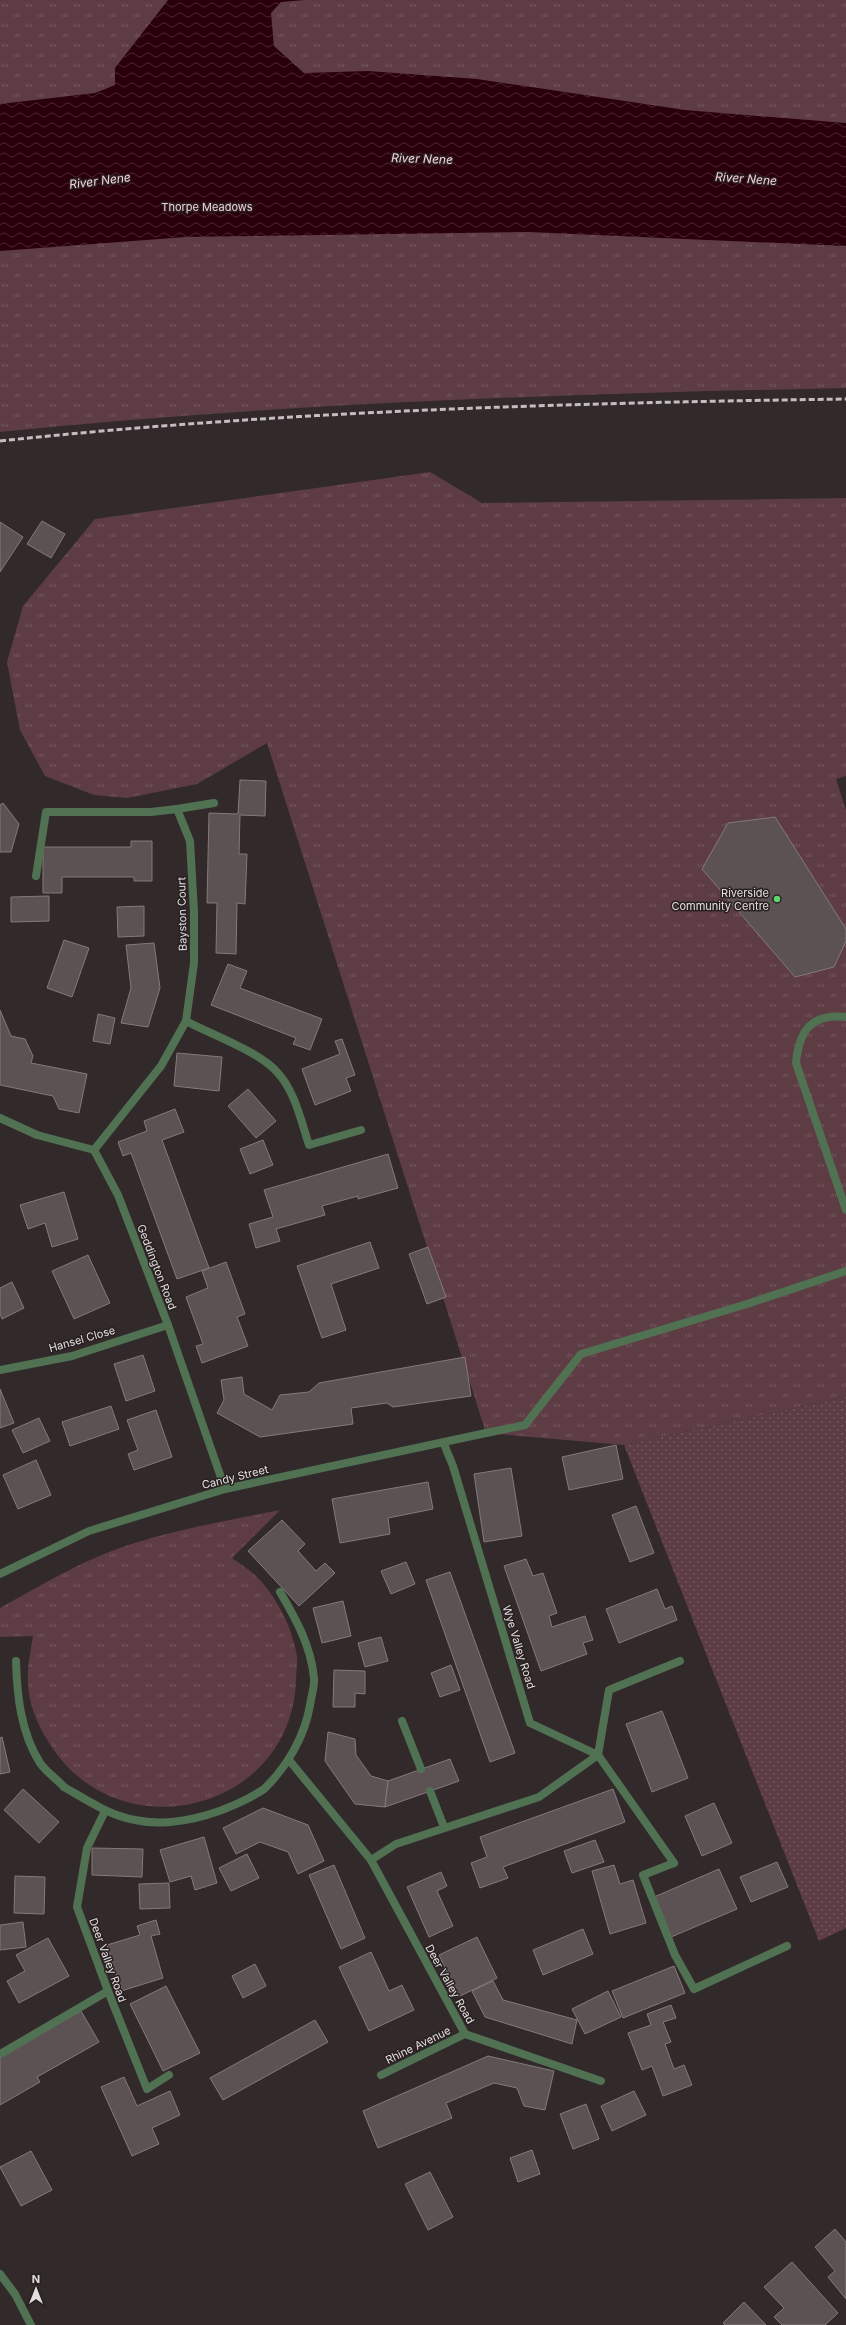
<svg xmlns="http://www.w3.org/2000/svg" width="846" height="2325" font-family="Inter,sans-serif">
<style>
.park{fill:url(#park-tufts)}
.garden{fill:url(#garden-dots)}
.water{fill:url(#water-waves)}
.building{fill:#5c5253;stroke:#84797b}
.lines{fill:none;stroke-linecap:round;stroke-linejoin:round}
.lane{stroke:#507252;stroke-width:8}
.street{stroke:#507252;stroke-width:8}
.rail{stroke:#c5bec0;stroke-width:3;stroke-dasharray:6 3;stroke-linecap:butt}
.poi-dot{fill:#5cd56d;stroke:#282021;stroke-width:1.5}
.labels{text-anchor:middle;stroke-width:3;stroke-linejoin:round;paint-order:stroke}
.park-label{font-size:11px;fill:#f5cfd6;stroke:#282021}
.poi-label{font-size:11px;fill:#e4dedf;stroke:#282021;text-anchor:end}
.street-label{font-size:11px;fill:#e4dedf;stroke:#282021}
.water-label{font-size:12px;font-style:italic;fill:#fad3db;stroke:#282021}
</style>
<defs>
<pattern id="park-tufts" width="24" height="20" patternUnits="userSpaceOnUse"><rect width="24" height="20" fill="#5e3c44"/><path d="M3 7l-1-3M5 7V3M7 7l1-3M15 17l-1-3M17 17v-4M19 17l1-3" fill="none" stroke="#75585f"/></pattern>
<pattern id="garden-dots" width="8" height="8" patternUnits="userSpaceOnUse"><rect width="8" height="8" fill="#5e3c44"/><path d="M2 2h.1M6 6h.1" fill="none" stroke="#75585f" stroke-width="1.8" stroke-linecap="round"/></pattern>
<pattern id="water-waves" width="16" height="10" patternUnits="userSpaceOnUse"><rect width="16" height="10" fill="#2b000d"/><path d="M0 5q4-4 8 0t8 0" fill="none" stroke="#4a2530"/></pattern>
</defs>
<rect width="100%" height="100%" fill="#32292b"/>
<g class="park">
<path d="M 0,0 L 846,0 L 846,388 C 564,394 281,403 0,432 Z"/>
<polygon points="430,472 482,503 846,498 846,776 836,779 846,810 846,1397 624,1445 486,1433 267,743 197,784 127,798 94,795 45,776 20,730 7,662 23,606 95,519"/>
<path d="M 280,1510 L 232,1558 C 240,1564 249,1569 256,1576 C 277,1597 292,1627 297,1656 C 298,1663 296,1672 296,1680 C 292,1812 116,1855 48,1741 C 37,1724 28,1702 28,1681 C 27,1667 31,1651 33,1636 L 0,1637 L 0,1608 C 38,1587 76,1564 117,1549 C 170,1530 226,1521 280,1510 Z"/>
</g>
<polygon class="garden" points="846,1397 846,1928 819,1941 624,1445"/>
<polygon class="water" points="168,0 305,0 281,2 271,13 274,46 304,73 368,71 477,79 685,110 846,123 846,246 528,232 186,237 0,251 0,104 95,93 115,85 115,68"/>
<g class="building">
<polygon points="42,521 65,534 51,558 27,544"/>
<polygon points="0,522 23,537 0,572"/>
<polygon points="240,780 266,781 265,816 240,815 239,854 247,854 245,904 237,903 236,954 216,953 217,903 207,903 209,813 238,814"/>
<polygon points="3,803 19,824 11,852 0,852 0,805"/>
<polygon points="775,817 846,929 846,941 834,967 795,977 702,869 728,823"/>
<polygon points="131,841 152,841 152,881 134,881 134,877 62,877 62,893 43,893 43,847 131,847"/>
<polygon points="49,896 49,921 11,922 11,897"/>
<polygon points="144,906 144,936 118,937 117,907"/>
<polygon points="64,940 89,948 72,997 47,988"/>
<polygon points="154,943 160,988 148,1027 121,1023 131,988 126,945"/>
<polygon points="228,964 247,971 240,988 322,1019 310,1050 293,1044 296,1038 211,1005"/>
<polygon points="0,1010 11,1036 25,1039 33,1056 31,1063 87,1074 79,1113 59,1109 53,1096 0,1085"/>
<polygon points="98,1014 115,1018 110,1044 93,1041"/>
<polygon points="342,1039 355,1075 346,1078 351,1091 315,1105 302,1069 340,1054 335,1041"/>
<polygon points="177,1053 222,1057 219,1091 174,1086"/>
<polygon points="248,1089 276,1121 256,1138 228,1106"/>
<polygon points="175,1109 184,1132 162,1140 209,1268 177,1279 131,1153 123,1156 118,1142 147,1131 144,1121"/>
<polygon points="263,1140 273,1165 250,1174 240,1149"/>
<polygon points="388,1154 398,1188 358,1199 358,1196 322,1206 325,1215 276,1229 280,1241 256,1248 249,1224 273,1217 264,1190"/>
<polygon points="64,1192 78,1239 52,1247 45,1223 28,1229 20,1205"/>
<polygon points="370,1242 379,1268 331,1284 346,1330 322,1338 297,1266"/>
<polygon points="428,1247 446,1297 427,1304 409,1254"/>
<polygon points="88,1255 110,1303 74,1319 52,1271"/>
<polygon points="226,1262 245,1314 237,1317 248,1346 202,1363 196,1346 203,1344 186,1297 208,1288 202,1271"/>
<polygon points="12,1282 24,1308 2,1319 0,1314 0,1288"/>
<polygon points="143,1355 155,1391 126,1401 114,1364"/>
<polygon points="465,1357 471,1396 393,1407 387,1403 351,1408 353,1424 260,1437 217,1413 224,1400 221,1380 242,1377 244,1394 272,1410 280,1395 309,1392 319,1383"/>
<polygon points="0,1389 14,1423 0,1428"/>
<polygon points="111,1406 119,1429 70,1446 62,1422"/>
<polygon points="156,1410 172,1457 134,1470 128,1454 138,1450 127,1420"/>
<polygon points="39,1418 50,1441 23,1453 12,1430"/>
<polygon points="616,1445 623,1479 569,1490 562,1457"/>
<polygon points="36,1460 51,1495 18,1509 3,1475"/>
<polygon points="511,1468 522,1536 484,1542 474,1474"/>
<polygon points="428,1482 433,1509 388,1518 390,1534 340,1543 332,1499"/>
<polygon points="636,1506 654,1553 630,1562 612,1515"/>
<polygon points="282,1520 305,1544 298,1551 316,1571 325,1563 335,1573 299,1606 248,1551"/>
<polygon points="526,1559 533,1576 543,1573 557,1613 549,1616 552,1627 585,1616 593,1640 583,1643 587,1654 541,1671 504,1566"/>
<polygon points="406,1562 415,1584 391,1594 381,1571"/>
<polygon points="450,1572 515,1753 490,1762 426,1580"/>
<polygon points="657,1589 665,1609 672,1606 677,1620 619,1643 606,1609"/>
<polygon points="343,1601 351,1636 322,1643 313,1608"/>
<polygon points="381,1637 388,1661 365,1667 358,1643"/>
<polygon points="451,1665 460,1690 440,1697 431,1673"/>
<polygon points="334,1670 365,1671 365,1694 355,1693 355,1707 333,1707"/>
<polygon points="662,1711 688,1778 652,1792 626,1724"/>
<polygon points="328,1732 355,1739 356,1755 371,1776 388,1781 385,1807 355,1804 325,1761"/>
<polygon points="2,1737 10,1772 0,1774 0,1738"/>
<polygon points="450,1759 459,1781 385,1807 388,1781"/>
<polygon points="23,1789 59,1822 39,1843 4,1810"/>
<polygon points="613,1789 625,1822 503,1867 508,1878 480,1888 471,1863 487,1857 480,1837"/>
<polygon points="714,1803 732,1843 702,1856 685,1816"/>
<polygon points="263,1808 308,1825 324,1861 298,1874 288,1852 260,1842 236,1854 223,1828"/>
<polygon points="204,1837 217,1883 195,1890 191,1876 170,1882 160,1850"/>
<polygon points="595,1840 604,1862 572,1873 564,1851"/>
<polygon points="92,1848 143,1849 142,1877 92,1875"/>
<polygon points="247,1854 259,1878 231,1891 219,1868"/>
<polygon points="777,1862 788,1887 751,1902 740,1877"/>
<polygon points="334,1865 365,1938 341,1949 309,1875"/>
<polygon points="614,1865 620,1884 633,1880 646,1923 610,1934 592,1871"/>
<polygon points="719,1869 737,1909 671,1937 654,1897"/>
<polygon points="441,1872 447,1886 437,1891 453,1926 429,1937 407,1887"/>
<polygon points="15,1876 45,1877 44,1914 14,1913"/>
<polygon points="169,1883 170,1908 140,1909 139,1884"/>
<polygon points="156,1920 160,1934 151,1936 163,1978 121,1991 107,1945 140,1935 137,1926"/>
<polygon points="23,1922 26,1947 0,1950 0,1925"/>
<polygon points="583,1929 593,1954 543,1975 533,1950"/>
<polygon points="477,1937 497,1978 458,1997 439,1955"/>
<polygon points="48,1938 69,1976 19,2003 7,1981 25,1971 16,1955"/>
<polygon points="371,1952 389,1991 402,1985 414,2010 369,2031 339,1967"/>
<polygon points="255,1964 266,1986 243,1998 232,1976"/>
<polygon points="674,1966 685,1993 623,2018 612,1991"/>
<polygon points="493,1981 503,2000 577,2020 572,2044 485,2017 472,1991"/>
<polygon points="166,1986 200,2053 163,2071 130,2004"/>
<polygon points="608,1991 621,2017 585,2034 572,2009"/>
<polygon points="671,2005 676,2018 663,2022 671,2042 665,2044 674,2069 684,2065 692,2085 663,2096 652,2066 642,2070 628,2033 651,2025 647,2014"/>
<polygon points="81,2011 99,2042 37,2077 40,2082 0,2105 0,2057"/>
<polygon points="315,2020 328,2042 223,2100 210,2078"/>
<polygon points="488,2056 554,2071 545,2110 524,2106 517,2088 494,2083 446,2103 452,2118 378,2148 363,2111"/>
<polygon points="124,2077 137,2106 170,2091 180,2115 152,2128 159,2144 132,2156 101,2087"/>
<polygon points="634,2091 646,2115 612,2131 601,2106"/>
<polygon points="586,2104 599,2139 573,2149 560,2114"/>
<polygon points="532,2150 540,2174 518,2182 510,2158"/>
<polygon points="31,2151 52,2190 21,2206 0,2167"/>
<polygon points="430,2172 453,2217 428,2230 405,2184"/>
<polygon points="835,2229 846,2242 846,2299 828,2277 835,2271 815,2247"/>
<polygon points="792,2262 838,2313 825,2325 782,2325 774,2317 784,2308 764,2287"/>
<polygon points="744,2302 766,2325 725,2325 723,2323"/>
</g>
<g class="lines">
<g class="lane">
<path d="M 846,1017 C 811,1013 799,1031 796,1063 L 846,1210"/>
<polyline points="486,1433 525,1425 581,1354 747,1304 846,1271"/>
<path d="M 280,1592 C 296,1619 311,1646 314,1678 C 315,1686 311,1697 310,1705"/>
<path d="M 16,1661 C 17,1696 21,1733 40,1763 C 46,1772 57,1779 64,1787"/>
<polyline points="402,1721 421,1769"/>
<polyline points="430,1791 444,1827"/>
<polyline points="674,1863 643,1875 675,1955 694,1989 787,1946"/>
</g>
<g class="street">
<polyline points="36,876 46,812 151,812 177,809"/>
<path d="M 186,1021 C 210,1034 260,1052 277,1072 C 295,1091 301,1121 309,1145 L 361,1130"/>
<polyline points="0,1118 37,1135 94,1150 118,1195 168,1325 225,1489"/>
<polyline points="94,1150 161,1066 186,1021 194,963 194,912 190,841 177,809 214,803"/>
<polyline points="0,1370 72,1356 168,1325"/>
<polyline points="444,1444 453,1466 530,1723 598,1755 609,1690 680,1661"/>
<polyline points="0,1574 89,1531 225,1489 486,1433"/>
<polyline points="289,1760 371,1860 465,2034 601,2081"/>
<path d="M 64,1787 C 87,1800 108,1815 135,1820 C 173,1828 216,1815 249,1798 C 254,1795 260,1792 264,1789 C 287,1767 305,1736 310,1705"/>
<polyline points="105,1811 87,1848 77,1907 108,1991 147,2089 169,2075"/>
<polyline points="371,1860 396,1844 539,1797 598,1755 674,1863"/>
<polyline points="2,2053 108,1991"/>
<polyline points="381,2075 465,2034"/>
<polyline points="0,2274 15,2294 31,2325"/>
</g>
<path class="rail" d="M 0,441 C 281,411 564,403 846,399"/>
</g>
<circle class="poi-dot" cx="777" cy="899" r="4"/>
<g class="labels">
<g class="park-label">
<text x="207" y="211">Thorpe Meadows</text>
</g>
<g class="poi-label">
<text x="769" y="897">Riverside<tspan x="769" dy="13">Community Centre</tspan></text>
</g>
<g class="street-label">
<text transform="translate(182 914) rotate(-91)" y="4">Bayston Court</text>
<text transform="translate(157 1267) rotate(69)" y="4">Geddington Road</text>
<text transform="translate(82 1339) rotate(-16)" y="4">Hansel Close</text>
<text transform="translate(235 1477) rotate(-14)" y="4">Candy Street</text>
<text transform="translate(519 1647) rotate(73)" y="4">Wye Valley Road</text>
<text transform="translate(108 1960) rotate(70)" y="4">Deer Valley Road</text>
<text transform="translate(450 1984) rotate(61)" y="4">Deer Valley Road</text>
<text transform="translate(418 2045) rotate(-26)" y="4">Rhine Avenue</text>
</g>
<g class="water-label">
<text transform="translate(422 159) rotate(2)" y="4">River Nene</text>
<text transform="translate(746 179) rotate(4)" y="4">River Nene</text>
<text transform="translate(100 181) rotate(-7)" y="4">River Nene</text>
</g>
</g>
<g transform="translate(36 2289)" stroke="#282021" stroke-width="3" paint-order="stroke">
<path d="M0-3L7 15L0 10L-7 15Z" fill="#e4dedf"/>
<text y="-6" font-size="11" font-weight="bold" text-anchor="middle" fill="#e4dedf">N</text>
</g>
</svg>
